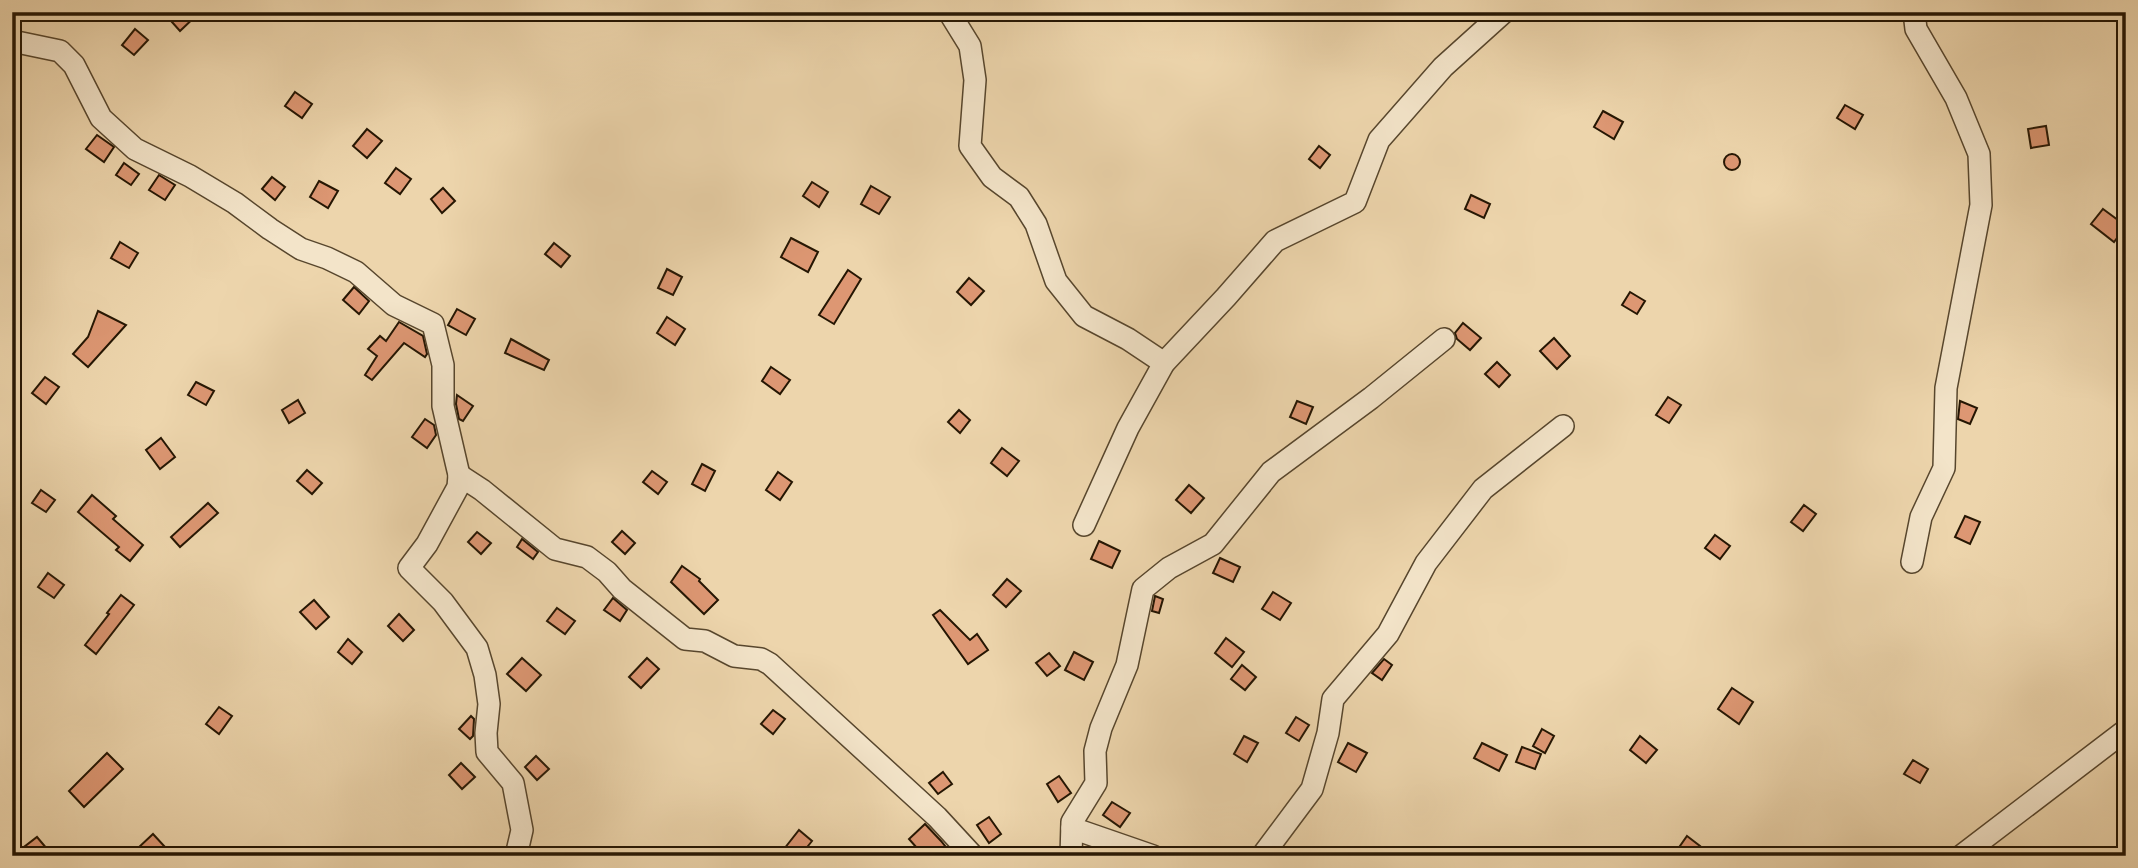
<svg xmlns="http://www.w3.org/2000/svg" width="2138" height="868" font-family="'Libre Caslon Text',serif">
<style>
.building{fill:#dd9773;stroke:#251603;stroke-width:2}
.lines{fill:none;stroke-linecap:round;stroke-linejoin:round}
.street-casing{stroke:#57462d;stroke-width:24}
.street{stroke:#f3e4c9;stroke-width:21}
</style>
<rect width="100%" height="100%" fill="#edd5ac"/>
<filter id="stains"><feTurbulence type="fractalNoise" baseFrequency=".00286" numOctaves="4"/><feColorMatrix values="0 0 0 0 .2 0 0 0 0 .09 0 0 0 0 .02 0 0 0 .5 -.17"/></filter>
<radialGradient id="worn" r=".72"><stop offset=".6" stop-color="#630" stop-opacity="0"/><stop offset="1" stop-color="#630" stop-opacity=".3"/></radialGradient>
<g class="building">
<polygon points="163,12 200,12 180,31"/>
<polygon points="135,29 148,40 134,55 122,45"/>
<polygon points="295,92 312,104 302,118 285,106"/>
<polygon points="1845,105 1863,115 1855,129 1837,118"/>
<polygon points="1603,111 1623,122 1614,139 1594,127"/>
<polygon points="2046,126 2049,145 2031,148 2028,129"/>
<polygon points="367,129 382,141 367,158 353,146"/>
<polygon points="97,135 114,147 104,162 86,149"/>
<polygon points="1319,146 1330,155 1320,168 1309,159"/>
<circle cx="1732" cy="162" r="8"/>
<polygon points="124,163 139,174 131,185 116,175"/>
<polygon points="396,168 411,179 400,194 385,183"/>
<polygon points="159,175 175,185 165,200 149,190"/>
<polygon points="272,177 285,187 275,200 262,189"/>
<polygon points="319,181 338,191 328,208 310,197"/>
<polygon points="812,182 828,192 819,207 803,196"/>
<polygon points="871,186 890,197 879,214 861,204"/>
<polygon points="443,188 455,201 442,213 431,199"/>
<polygon points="1471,195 1490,204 1484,218 1465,209"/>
<polygon points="2103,209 2126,226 2114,242 2091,224"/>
<polygon points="791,238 818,252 808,272 781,257"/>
<polygon points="120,242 138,253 129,268 111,258"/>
<polygon points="554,243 570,256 561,267 545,254"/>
<polygon points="667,269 682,277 673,295 658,288"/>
<polygon points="848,270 861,279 834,324 819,315"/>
<polygon points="969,278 984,291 971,305 957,292"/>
<polygon points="354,287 369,301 359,314 343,300"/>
<polygon points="1630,292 1645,301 1637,314 1622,305"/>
<polygon points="457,309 475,319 466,335 448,325"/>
<polygon points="98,311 126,325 88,367 73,354 88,337"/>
<polygon points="667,317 685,329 675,345 657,333"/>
<polygon points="399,322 423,336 427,354 425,357 404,343 372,380 365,375 377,356 368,349 380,336 386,341"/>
<polygon points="1463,323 1481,338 1470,350 1457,339 1455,333"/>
<polygon points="1554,338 1570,356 1557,369 1540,351"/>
<polygon points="511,339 549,360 544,370 505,353"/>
<polygon points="1497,362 1510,375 1499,387 1485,374"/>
<polygon points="771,367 790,380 780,394 762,381"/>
<polygon points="45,377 59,387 46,404 32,393"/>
<polygon points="196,382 214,391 206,405 188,395"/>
<polygon points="457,395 473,406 463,421 459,419 456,404"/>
<polygon points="1668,397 1681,405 1669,423 1656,415"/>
<polygon points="298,400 305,413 289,423 282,410"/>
<polygon points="1297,401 1313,407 1306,424 1290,417"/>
<polygon points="1960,401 1977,408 1970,424 1958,419"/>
<polygon points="959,410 970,420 960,433 948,422"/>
<polygon points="425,419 434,425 436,435 427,448 412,437"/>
<polygon points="161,438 175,457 160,469 146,450"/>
<polygon points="1002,448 1019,461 1007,476 991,463"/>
<polygon points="702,464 715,471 705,491 692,484"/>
<polygon points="307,470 322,483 312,494 297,481"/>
<polygon points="652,471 667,482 658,494 643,482"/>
<polygon points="778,472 792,482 780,500 766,490"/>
<polygon points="1189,485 1204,498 1191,513 1176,500"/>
<polygon points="41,490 55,500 46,512 32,503"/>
<polygon points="92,495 116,516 113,519 143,545 130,561 116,550 119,547 78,512"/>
<polygon points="208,503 218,513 180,547 171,537"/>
<polygon points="1804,505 1816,514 1803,531 1791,522"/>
<polygon points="1965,516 1980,522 1970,544 1955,537"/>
<polygon points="622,531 635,543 625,554 612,542"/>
<polygon points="477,532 491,543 481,554 468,542"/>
<polygon points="1715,535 1730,546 1720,559 1705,548"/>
<polygon points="522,539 538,552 533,559 517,547"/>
<polygon points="1099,541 1120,551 1112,568 1091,559"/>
<polygon points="1220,558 1240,567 1233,582 1213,573"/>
<polygon points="682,566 700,579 699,581 718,600 704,614 671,582"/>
<polygon points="48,573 64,585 54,598 38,587"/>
<polygon points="1007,579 1021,591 1006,607 993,595"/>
<polygon points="1273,592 1291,603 1280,620 1262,609"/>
<polygon points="121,595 134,605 96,654 85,645 109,614 107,613"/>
<polygon points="1155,596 1163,599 1159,613 1152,611"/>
<polygon points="613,598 627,610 620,621 604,610"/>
<polygon points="314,600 329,617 316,629 300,612"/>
<polygon points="557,608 575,621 565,634 547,621"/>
<polygon points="940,610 970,640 977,634 988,650 968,664 933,615"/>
<polygon points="399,614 414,630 403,641 388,626"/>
<polygon points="1226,638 1244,652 1232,667 1215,653"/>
<polygon points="348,639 362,652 352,664 338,652"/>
<polygon points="1074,652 1093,662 1084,680 1065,670"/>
<polygon points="1049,653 1060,666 1047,676 1036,663"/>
<polygon points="522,658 541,675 526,691 507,674"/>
<polygon points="647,658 659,669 641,688 629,677"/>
<polygon points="1384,659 1392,665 1382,680 1372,673"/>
<polygon points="1242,665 1256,677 1245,690 1231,679"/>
<polygon points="1732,688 1753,702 1739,724 1718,709"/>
<polygon points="219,707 232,716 219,734 206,724"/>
<polygon points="773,710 785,719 773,734 761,724"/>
<polygon points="471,716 474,719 473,736 470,739 459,729"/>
<polygon points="1296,717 1309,725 1299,741 1286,733"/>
<polygon points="1542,729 1554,736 1545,753 1533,746"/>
<polygon points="1244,736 1258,743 1247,762 1234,754"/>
<polygon points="1640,736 1657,750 1646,763 1630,750"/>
<polygon points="1348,743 1367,753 1356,772 1338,762"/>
<polygon points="1482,743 1507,755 1499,771 1474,758"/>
<polygon points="1522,747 1541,754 1535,769 1516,762"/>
<polygon points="107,753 123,769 84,807 69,791"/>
<polygon points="536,756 549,769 537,780 525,767"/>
<polygon points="1913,760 1928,769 1920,783 1904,774"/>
<polygon points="461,763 475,777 462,789 449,775"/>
<polygon points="943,772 952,784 938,794 929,783"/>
<polygon points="1059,776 1071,793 1058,802 1047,784"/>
<polygon points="1112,802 1130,813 1120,827 1103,815"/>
<polygon points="989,817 1001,834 989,843 977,825"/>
<polygon points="925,824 941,841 953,856 924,856 909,839"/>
<polygon points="799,830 812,841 800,856 792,856 784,849"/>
<polygon points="153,834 165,847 156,856 145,856 138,848"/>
<polygon points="1687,836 1700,846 1693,856 1673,856"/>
<polygon points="37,837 53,856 32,856 24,847"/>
</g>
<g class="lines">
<g class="street-casing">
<g id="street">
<polyline points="949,12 970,46 975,80 970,146 992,177 1019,197 1036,224 1056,281 1084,316 1128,339 1164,363"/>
<polyline points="12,41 60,51 74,65 101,118 135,149 190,176 235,203 270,229 301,249 327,258 356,272 394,305 433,324 443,365 443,406 459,475 458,487 427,544 409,568 443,602 477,648 485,675 489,704 486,733 487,752 513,783 522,830 516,856"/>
<polyline points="459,475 482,490 555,549 587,557 607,572 622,589 685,639 705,641 734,656 761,659 770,664 937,817 973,856"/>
<polyline points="1084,525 1128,428 1164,363 1226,297 1275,241 1355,202 1379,140 1443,67 1504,12"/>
<polyline points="1912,562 1921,517 1944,468 1946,388 1981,205 1979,154 1956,98 1916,29 1914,12"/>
<polyline points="1072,828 1153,856"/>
<polyline points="1071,856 1072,822 1096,783 1095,751 1101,728 1127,665 1143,589 1169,568 1213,544 1271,472 1371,398 1444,339"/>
<polyline points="1262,856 1312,789 1328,733 1333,699 1388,634 1426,563 1483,489 1563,426"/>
<polyline points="1961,856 2126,730"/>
</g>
</g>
<use href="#street" class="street"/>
</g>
<rect width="2138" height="868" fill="none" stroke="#edd5ac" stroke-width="42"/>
<rect x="14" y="14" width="2110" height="840" fill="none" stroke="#251603" stroke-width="3.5"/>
<rect x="21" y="21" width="2096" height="826" fill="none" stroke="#251603" stroke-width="2"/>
<rect width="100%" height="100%" filter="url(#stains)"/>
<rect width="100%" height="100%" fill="url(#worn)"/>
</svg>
